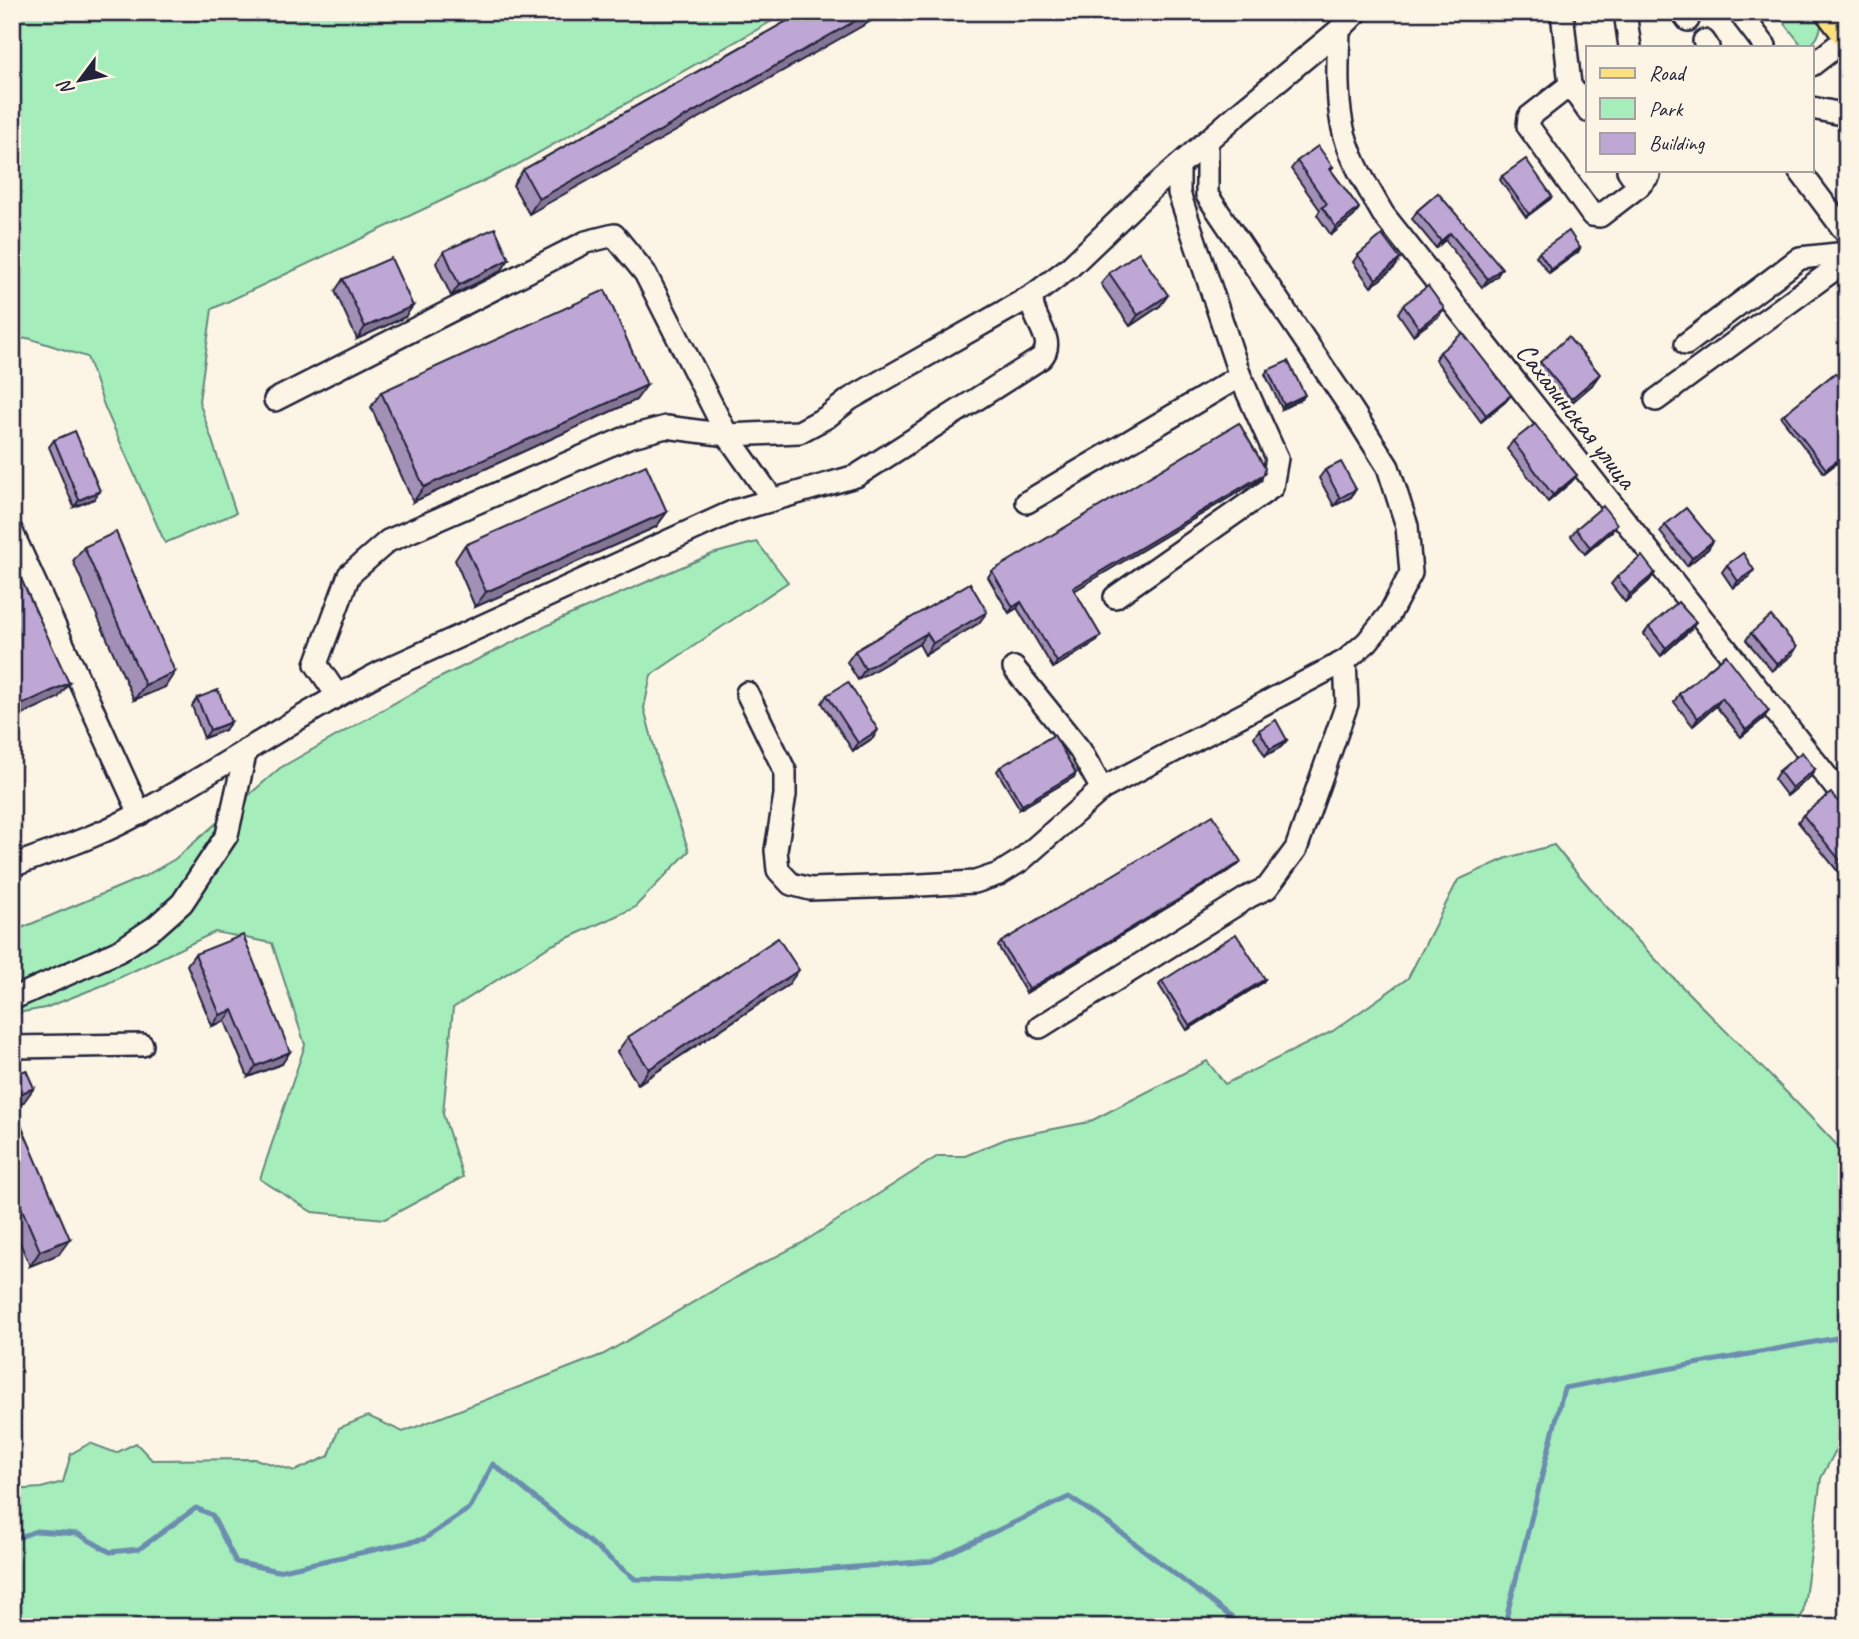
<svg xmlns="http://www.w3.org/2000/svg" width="1859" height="1639" font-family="Caveat,sans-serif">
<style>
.green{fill:#a5edbb;stroke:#64887b;stroke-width:2}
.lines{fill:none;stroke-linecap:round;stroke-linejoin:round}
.stream{stroke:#6c8daf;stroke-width:5}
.minor-casing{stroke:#22223b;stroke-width:26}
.major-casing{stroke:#22223b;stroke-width:33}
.minor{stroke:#fcf5e5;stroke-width:21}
.major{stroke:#fce080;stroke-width:28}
.wall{fill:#a390b7;stroke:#22223b;stroke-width:2}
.shaded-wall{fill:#857595;stroke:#22223b;stroke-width:2}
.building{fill:#bea7d5;stroke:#22223b;stroke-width:2}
.labels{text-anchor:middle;stroke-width:6;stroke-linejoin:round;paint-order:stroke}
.street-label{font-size:28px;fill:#22223b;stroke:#fcf5e5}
</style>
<rect width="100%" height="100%" fill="#fcf5e5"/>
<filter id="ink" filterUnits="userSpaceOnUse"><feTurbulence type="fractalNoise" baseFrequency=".0143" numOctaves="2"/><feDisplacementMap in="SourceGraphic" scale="14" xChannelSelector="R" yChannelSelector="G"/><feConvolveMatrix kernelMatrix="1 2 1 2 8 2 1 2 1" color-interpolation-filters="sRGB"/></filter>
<g filter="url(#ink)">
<g class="green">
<polygon points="12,12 788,12 515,166 212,309 199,401 236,513 165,543 105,408 87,357 28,338 12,341"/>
<path d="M 1776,12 L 1818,12 L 1823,19 C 1820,31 1818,45 1803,47 Z"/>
<polygon points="757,542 788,582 651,675 644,708 660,769 689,851 634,908 550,946 453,1008 443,1114 463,1177 385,1219 312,1212 260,1179 305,1045 272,943 215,932 106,984 45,1008 12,1014 12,932 145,876 175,859 280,768 437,679 565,617 712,554"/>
<path d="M 1554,845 C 1643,956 1751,1051 1847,1156 L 1847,1445 L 1836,1450 L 1821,1478 L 1803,1613 L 1796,1627 L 12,1627 L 12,1490 L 41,1488 L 63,1482 L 71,1454 L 90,1443 L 116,1453 L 136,1443 L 152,1460 L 255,1459 L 295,1471 L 329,1456 L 339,1428 L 368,1416 L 403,1432 L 604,1354 L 735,1278 L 802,1243 L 938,1156 L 965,1156 L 1008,1138 L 1089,1122 L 1207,1061 L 1225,1084 L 1333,1031 L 1408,978 L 1458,880 L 1507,858 Z"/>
</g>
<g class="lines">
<g class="stream">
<polyline points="12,1540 36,1531 78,1534 110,1552 139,1549 196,1508 212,1515 236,1562 278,1571 424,1539 470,1508 493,1464 635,1579 691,1580 932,1561 1069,1497 1111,1525 1244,1627"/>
<polyline points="1504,1627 1564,1388 1847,1336"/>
</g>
<g class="minor-casing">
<g id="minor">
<polyline points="1562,12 1570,85 1588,111"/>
<polyline points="1625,12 1630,47"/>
<polyline points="1682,12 1688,20"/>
<polyline points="1739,12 1765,46"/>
<path d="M 1339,30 C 1338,60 1336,93 1342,124 C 1348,156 1367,186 1383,214 L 1847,802"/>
<polyline points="1704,41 1708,47"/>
<polyline points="1812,65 1847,38"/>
<polyline points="1570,85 1529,117 1528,126 1592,215 1600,216 1639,186"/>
<polyline points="1812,108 1847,115"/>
<polyline points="1628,170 1639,186 1649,175 1649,170"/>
<polyline points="1799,170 1847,234"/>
<polyline points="1686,344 1800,258 1847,253"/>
<polyline points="275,400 586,242 614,235 645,273 727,435 773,500"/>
<polyline points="1656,400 1847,260"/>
<polyline points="1027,502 1240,376"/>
<polyline points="12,532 140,814"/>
<polyline points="1115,597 1272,487 1277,458 1240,376 1179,193 1179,167"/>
<polyline points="1014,668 1080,750 1102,789"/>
<polyline points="747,693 785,771 785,795 776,850 778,870 791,884 810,889 902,886 975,882 999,874 1020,861 1102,789 1345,661"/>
<polyline points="337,695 316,664 349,575 388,541 628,437 666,427 727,435 799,432 827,417 850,399 1033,295"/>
<path d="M 12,866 C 55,850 100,836 140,813 C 222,768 300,714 383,671 L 734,511 L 856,476 L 1041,358 C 1059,339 1027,317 1033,295 L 1070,267 L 1147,193 L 1239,113 L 1339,30 L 1357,12"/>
<polyline points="12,999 119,951 155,927 182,903 227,835 246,750"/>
<polyline points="1040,1027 1250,896 1267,888 1296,849 1347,704 1345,661 1367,642 1389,615 1411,573 1407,526 1388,467 1352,410 1207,195 1207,142"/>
<polyline points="12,1047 142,1045"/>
</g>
</g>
<g class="major-casing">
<polyline id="major" points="1830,12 1847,34"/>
</g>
<use href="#minor" class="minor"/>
<use href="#major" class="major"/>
</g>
<g class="wall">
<polygon points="803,12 529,214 513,185 523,170"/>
<polygon points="1297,161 1333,167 1331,170 1359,208 1354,216 1331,235 1317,215 1320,210 1291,169"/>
<polygon points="1502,176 1550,199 1526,217 1500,180"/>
<polygon points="1438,193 1497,276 1482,287 1445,240 1436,248 1412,219 1417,211"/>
<polygon points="1580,248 1578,252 1549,273 1536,256 1539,252"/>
<polygon points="444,251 509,259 501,271 451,296 436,263"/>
<polygon points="1358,255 1400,259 1395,267 1371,287 1353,262"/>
<polygon points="1109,273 1168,295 1160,306 1130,326 1101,284"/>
<polygon points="343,279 405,317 357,339 335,291"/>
<polygon points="1403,305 1439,316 1413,335 1398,313"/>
<polygon points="1440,352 1511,395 1505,402 1481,422 1435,359"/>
<polygon points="1540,362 1592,385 1563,410 1532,373"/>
<polygon points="1268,370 1302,399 1282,409 1265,374"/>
<polygon points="1847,388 1847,455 1824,473 1781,417 1784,414"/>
<polygon points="381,392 636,400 413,502 371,407"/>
<polygon points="54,440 94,499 74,507 49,447"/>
<polygon points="1513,441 1577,475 1571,482 1548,502 1507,449"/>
<polygon points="1325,470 1356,489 1351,497 1334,506 1319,478"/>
<polygon points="1264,474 1260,479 1074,591 1097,641 1053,668 1017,608 1009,613 988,577 992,571"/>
<polygon points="667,512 656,527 475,607 455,560 465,545"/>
<polygon points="1665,525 1713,541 1708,549 1687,566 1660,532"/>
<polygon points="1576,529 1611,532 1585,554 1571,536"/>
<polygon points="84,547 165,687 134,700 73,561"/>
<polygon points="1727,565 1749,577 1733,588 1722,572"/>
<polygon points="1655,573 1649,581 1625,602 1611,584 1617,577"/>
<polygon points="970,583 979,623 925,655 919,644 858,680 847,662 855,651"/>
<polygon points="1649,627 1690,630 1661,656 1644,634"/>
<polygon points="1751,633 1792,655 1772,671 1746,640"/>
<polygon points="1726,655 1763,719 1741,737 1716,706 1693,726 1674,702 1679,694"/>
<polygon points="827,695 873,738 853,751 822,703"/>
<polygon points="197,698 225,730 204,738 192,706"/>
<polygon points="1259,730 1287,740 1281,747 1265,756 1254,737"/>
<polygon points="1000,767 1074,777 1020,809 997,771"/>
<polygon points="1815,769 1810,777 1787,796 1774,779 1779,771"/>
<polygon points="1847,813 1847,883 1798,822 1803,815"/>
<polygon points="1241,862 1238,865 1026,993 998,946 1001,942"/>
<polygon points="195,954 282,1064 248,1077 225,1021 212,1026 187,965"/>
<polygon points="1265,979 1262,983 1187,1030 1159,985 1162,981"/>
<polygon points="788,985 638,1084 617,1052 628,1037"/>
<polygon points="12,1076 23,1103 14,1107 59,1254 30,1266 12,1225"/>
</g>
<g class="shaded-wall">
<polygon points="871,12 887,12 529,214 539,199"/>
<polygon points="1552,196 1550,199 1526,217 1529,214"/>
<polygon points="1359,208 1354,216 1331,235 1336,227"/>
<polygon points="1450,233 1445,240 1436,248 1441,241"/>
<polygon points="1580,248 1578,252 1549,273 1551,269"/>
<polygon points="509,259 501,271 451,296 459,285"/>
<polygon points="1400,259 1395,267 1371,287 1376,279"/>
<polygon points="1502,268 1497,276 1482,287 1488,279"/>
<polygon points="1168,295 1160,306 1130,326 1138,315"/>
<polygon points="413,306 405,317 357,339 365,327"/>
<polygon points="1444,308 1439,316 1413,335 1419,328"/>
<polygon points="1600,374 1592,385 1563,410 1571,399"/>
<polygon points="647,385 636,400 413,502 424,487"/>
<polygon points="1305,395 1302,399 1282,409 1284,405"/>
<polygon points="1511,395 1505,402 1481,422 1486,415"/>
<polygon points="1847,453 1847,455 1824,473 1826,469"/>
<polygon points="1264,474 1260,479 1069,594 1073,588"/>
<polygon points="1577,475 1571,482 1548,502 1553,495"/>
<polygon points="1356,489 1351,497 1334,506 1340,498"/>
<polygon points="100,491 94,499 74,507 79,500"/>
<polygon points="667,512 656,527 475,607 486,592"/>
<polygon points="1617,524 1611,532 1585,554 1590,547"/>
<polygon points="1713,541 1708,549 1687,566 1692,558"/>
<polygon points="1754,570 1749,577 1733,588 1738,581"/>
<polygon points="1655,573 1649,581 1625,602 1630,594"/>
<polygon points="1021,602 1017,608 1009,613 1013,607"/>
<polygon points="987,612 979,623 925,655 933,643"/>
<polygon points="1696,622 1690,630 1661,656 1666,648"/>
<polygon points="927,633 919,644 858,680 865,669"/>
<polygon points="1101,636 1097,641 1053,668 1057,662"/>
<polygon points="1797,647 1792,655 1772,671 1777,664"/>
<polygon points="175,672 165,687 134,700 145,685"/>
<polygon points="69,683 58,698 12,719 12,709"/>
<polygon points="1722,698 1716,706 1693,726 1698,718"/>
<polygon points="1769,711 1763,719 1741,737 1746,730"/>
<polygon points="231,722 225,730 204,738 210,730"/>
<polygon points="878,730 873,738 853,751 858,743"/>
<polygon points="1287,740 1281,747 1265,756 1270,749"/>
<polygon points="1815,769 1810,777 1787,796 1792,788"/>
<polygon points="1076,773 1074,777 1020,809 1022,805"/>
<polygon points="1241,862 1238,865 1026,993 1029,989"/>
<polygon points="799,970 788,985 638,1084 649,1069"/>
<polygon points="1265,979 1262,983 1187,1030 1190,1026"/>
<polygon points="233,1010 225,1021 212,1026 220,1015"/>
<polygon points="290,1052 282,1064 248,1077 256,1066"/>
<polygon points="34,1088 23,1103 12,1108 12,1097"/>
<polygon points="70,1239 59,1254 30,1266 40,1251"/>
</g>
<g class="building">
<polygon points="803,12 871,12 539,199 523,170"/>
<polygon points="1318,146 1333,167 1330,169 1359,208 1336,227 1322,207 1327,204 1297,161"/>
<polygon points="1526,159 1552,196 1529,214 1502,176"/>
<polygon points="1438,193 1502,268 1488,279 1450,233 1441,241 1417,211"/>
<polygon points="495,228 509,259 459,285 444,251"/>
<polygon points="1569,231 1580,248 1551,269 1539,252"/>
<polygon points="1382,235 1400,259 1376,279 1358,255"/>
<polygon points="1139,252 1168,295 1138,315 1109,273"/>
<polygon points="391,258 413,306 365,327 343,279"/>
<polygon points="1428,286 1444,308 1419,328 1403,305"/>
<polygon points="605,290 647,385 424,487 381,392"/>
<polygon points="1463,333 1511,395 1486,415 1440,352"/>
<polygon points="1568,337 1600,374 1571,399 1540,362"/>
<polygon points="1288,361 1305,395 1284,405 1268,370"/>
<polygon points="1835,373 1847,388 1847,453 1826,469 1784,414"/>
<polygon points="1239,423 1265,468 1264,474 1073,588 1101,636 1057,662 1021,602 1013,607 992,571"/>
<polygon points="1535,424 1562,459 1563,458 1577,475 1553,495 1513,441"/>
<polygon points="75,431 100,491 79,500 54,440"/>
<polygon points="1341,462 1356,489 1340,498 1325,470"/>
<polygon points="646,465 667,512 486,592 465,545"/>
<polygon points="1603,506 1617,524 1590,547 1576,529"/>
<polygon points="1686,508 1713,541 1692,558 1665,525"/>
<polygon points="116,532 175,672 145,685 84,547"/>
<polygon points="1743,553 1754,570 1738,581 1727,565"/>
<polygon points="1642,556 1655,573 1630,594 1617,577"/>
<polygon points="12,559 69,683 12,709"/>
<polygon points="970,583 987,612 933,643 927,633 865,669 855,651"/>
<polygon points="1678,602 1696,622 1666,648 1649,627"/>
<polygon points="1771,616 1797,647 1777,664 1751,633"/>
<polygon points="1726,655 1769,711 1746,730 1722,698 1698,718 1679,694"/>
<polygon points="848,682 878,730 858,743 827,695"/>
<polygon points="218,690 231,722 210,730 197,698"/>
<polygon points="1276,720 1287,740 1270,749 1259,730"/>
<polygon points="1054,735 1076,773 1022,805 1000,767"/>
<polygon points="1802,752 1815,769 1792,788 1779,771"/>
<polygon points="1831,793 1847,813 1847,869 1803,815"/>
<polygon points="1213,815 1241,862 1029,989 1001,942"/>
<polygon points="1236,934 1265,979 1190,1026 1162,981"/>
<polygon points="243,935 290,1052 256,1066 233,1010 220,1015 195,954"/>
<polygon points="778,938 799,970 649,1069 628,1037"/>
<polygon points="26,1070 34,1088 12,1097 12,1076"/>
<polygon points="12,1104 70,1239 40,1251 12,1186"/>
</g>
</g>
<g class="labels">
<g class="street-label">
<text transform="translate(1577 415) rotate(52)" y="10">Сахалинская улица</text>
</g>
</g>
<rect width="1859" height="1639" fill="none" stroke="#fcf5e5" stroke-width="42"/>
<rect x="21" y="21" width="1817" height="1597" fill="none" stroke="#22223b" stroke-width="2.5" filter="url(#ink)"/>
<rect x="1586" y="46" width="228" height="126" fill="#fcf5e5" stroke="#a5a1a1" stroke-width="2"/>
<rect x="1600" y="68" width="35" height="10" fill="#fce080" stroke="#a5a1a1" stroke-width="2"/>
<text x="1649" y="80" font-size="21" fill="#22223b">Road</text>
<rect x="1600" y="98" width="35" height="21" fill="#a5edbb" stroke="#a5a1a1" stroke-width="2"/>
<text x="1649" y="116" font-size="21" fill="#22223b">Park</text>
<rect x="1600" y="133" width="35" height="21" fill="#bea7d5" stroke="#a5a1a1" stroke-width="2"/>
<text x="1649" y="150" font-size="21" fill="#22223b">Building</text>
<g transform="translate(80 80) rotate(238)" stroke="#fcf5e5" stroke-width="5" paint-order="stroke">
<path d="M0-5L12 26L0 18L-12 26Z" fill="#22223b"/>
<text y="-10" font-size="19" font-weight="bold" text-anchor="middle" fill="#22223b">N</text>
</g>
</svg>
